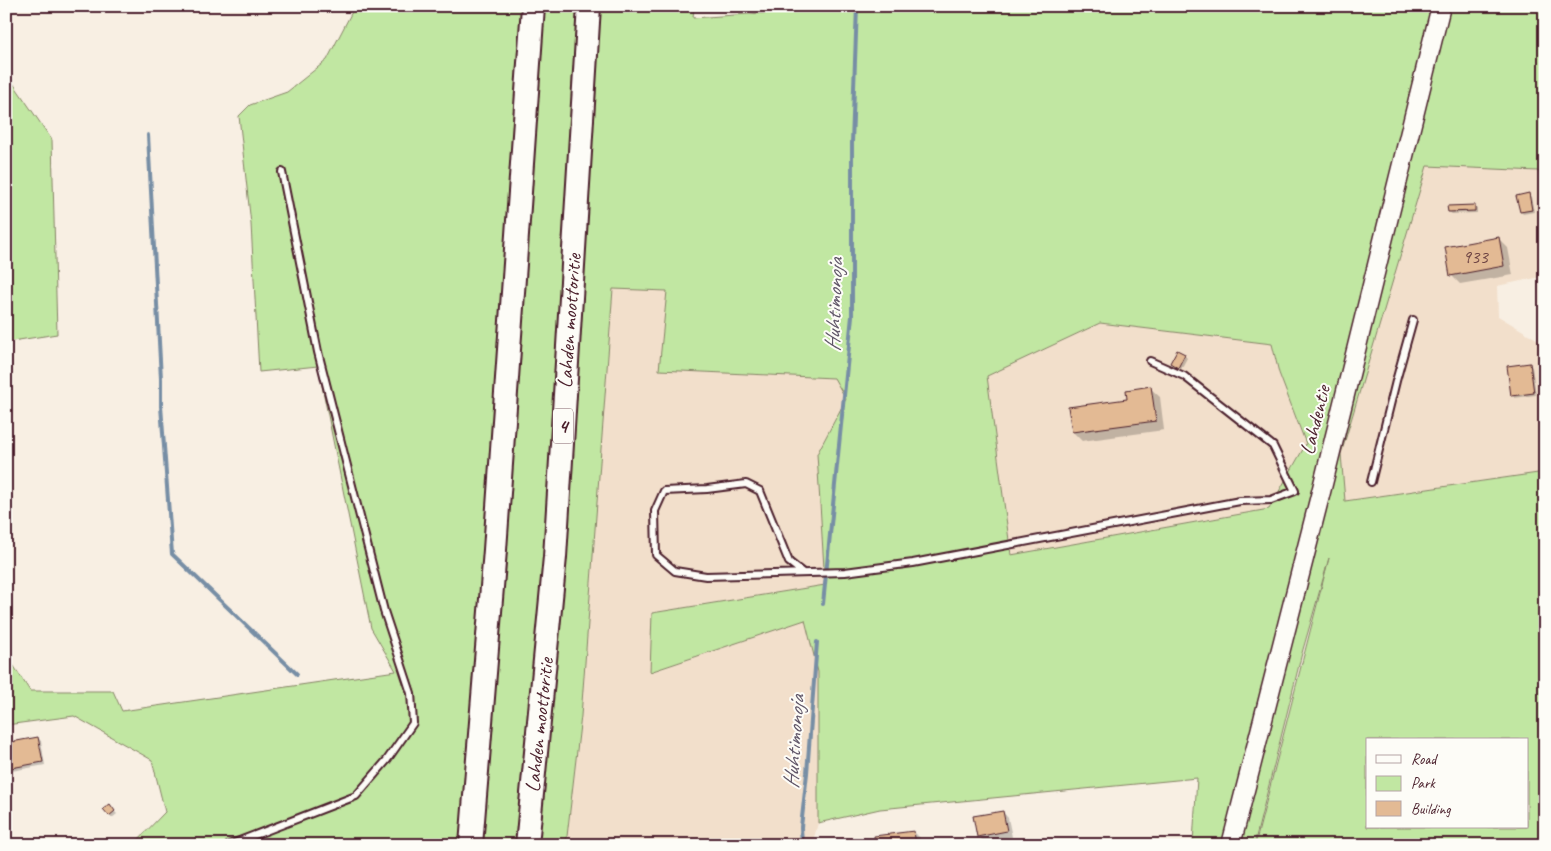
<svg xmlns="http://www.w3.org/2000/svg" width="1551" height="851" font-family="Caveat,sans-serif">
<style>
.built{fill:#f2dfcb}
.green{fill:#c1e7a2;stroke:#868366;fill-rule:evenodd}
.shadow{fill:#0003}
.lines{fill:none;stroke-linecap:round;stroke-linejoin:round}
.stream{stroke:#778ea5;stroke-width:4}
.building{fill:#e3ba94;stroke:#4a1f2b}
.service-casing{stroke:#4a1f2b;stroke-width:10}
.secondary-casing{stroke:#4a1f2b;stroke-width:21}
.motorway-casing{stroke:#4a1f2b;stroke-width:26}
.service{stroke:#fdfcf7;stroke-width:6}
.secondary{stroke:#fdfcf7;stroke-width:18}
.motorway{stroke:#fdfcf7;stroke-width:22}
.labels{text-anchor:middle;stroke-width:4;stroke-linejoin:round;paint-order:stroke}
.number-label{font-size:19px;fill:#704645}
.shield{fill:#fdfcf7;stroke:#806168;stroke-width:1}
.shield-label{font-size:20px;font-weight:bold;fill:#4a1f2b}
.street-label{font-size:21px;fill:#4a1f2b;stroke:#fdfcf7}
.water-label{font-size:22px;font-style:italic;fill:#605668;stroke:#fdfcf7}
</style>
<rect width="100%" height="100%" fill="#f8efe3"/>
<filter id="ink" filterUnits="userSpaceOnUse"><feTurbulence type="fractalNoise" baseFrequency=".02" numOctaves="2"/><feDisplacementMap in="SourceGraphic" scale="10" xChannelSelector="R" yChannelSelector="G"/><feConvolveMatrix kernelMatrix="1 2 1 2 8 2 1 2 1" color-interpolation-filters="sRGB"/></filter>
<g filter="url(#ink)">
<g class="built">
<polygon points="1427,165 1538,171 1545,186 1545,276 1497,286 1498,316 1545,344 1545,472 1344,501 1341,454"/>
<polygon points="613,288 667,291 660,370 835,378 846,399 817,454 825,585 652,613 651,672 805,620 818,672 818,823 812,845 566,845 581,716"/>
<polygon points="1100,323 1272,344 1279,373 1306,444 1269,509 1011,555 987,376"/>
</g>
<g class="green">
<path d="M 355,6 L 694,6 L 693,18 L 859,6 L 1545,6 L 1545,186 L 1538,171 L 1427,166 L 1341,454 L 1345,501 L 1545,472 L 1545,845 L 1255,845 L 1329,558 L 1302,653 L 1254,845 L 1198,845 L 1193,842 L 1197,778 L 880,809 L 818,823 L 818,672 L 805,620 L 650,672 L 652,613 L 825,585 L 817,454 L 846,399 L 834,378 L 659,370 L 667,291 L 613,289 L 581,716 L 566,845 L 133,845 L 165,812 L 152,760 L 74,716 L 6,725 L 6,654 L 30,691 L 113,691 L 122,711 L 396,671 L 371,628 L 318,366 L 259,372 L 251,224 L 239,116 L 250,105 L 287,92 L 327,60 ZM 1100,323 L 1272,344 L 1279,373 L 1306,444 L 1269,509 L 1011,555 L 987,376 ZM 1367,740 L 1527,740 L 1527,827 L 1367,827 Z"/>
<polygon points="6,73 52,140 57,334 6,342"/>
</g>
<g class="shadow">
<polygon points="1529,195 1531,197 1534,212 1523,214 1521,212 1518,197"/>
<polygon points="1474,206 1477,209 1477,213 1452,214 1449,212"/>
<polygon points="1499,239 1508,248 1513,275 1460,284 1451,275"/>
<polygon points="1184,355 1187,358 1181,369 1172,363"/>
<polygon points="1529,364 1532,367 1536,395 1515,398 1512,395"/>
<polygon points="1150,388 1160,397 1164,430 1082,441 1073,432 1070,408 1128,400"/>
<polygon points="38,738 41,741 45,765 6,772 6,744"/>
<polygon points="109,806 117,814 112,818 105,810"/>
<polygon points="1003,812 1008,818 1012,837 984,842 978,836"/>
<polygon points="914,832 920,838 921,845 876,845"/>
</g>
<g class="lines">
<g class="stream">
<polyline points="148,135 161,379 161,406 172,554 297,674"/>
<polyline points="823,604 852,316 852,143 857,6"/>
<polyline points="802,845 801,827 807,773 817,642"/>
</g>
</g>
<g class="building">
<polygon points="1529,193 1532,210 1520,212 1516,196"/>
<polygon points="1475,205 1475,211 1448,212 1447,206"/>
<polygon points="1499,237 1504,266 1450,276 1445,247"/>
<polygon points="1177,350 1185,354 1178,368 1170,363"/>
<polygon points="1530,363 1534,393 1511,396 1507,366"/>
<polygon points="1151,386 1156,421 1072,432 1068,407 1127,399 1126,390"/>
<polygon points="38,737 43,762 6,769 6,743"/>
<polygon points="110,804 115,811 109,816 103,809"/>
<polygon points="1003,811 1007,831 977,837 973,816"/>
<polygon points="914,831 916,845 875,845 874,836"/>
</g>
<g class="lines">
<g class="service-casing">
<g id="service">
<polyline points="1371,482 1396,381 1413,320"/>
<polyline points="803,573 789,562 760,491 746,484 707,489 664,491 655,511 656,555 675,571 706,576 845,572 913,563 1224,504 1240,501 1271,500 1295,491 1273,446 1184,376 1150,361"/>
<polyline points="229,845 356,796 387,760 413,723 411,693 384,611 318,352 282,172"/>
</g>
</g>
<g class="secondary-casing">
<polyline id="secondary" points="1231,845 1322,488 1441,6"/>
</g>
<g class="motorway-casing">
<g id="motorway">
<polyline points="471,845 495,550 533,6"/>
<polyline points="527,845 555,557 589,6"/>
</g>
</g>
<use href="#service" class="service"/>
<use href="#secondary" class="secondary"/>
<use href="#motorway" class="motorway"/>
</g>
</g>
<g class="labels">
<g class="number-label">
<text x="1475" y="263">933</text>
</g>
<rect class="shield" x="553" y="408.5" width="20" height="35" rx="4"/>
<g class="shield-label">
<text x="563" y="433">4</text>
</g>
<g class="street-label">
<text transform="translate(569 321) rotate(-86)" y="7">Lahden moottoritie</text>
<text transform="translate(1315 420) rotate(-76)" y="7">Lahdentie</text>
<text transform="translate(539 725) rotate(-84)" y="7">Lahden moottoritie</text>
</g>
<g class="water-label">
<text transform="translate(833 305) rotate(-88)" y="8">Huhtimonoja</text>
<text transform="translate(793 742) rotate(-86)" y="8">Huhtimonoja</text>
</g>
</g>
<rect width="1551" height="851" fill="none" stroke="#fdfcf7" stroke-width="25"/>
<rect x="12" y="12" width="1526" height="826" fill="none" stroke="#4a1f2b" stroke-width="2" filter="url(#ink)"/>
<rect x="1366" y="738" width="162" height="90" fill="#fdfcf7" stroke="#b5a4a5"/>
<rect x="1376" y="755" width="25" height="8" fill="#fdfcf7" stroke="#b5a4a5"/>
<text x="1411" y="764" font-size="15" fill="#4a1f2b">Road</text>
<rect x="1376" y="776" width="25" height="15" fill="#c1e7a2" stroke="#b5a4a5"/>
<text x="1411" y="788" font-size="15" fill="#4a1f2b">Park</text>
<rect x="1376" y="801" width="25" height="15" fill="#e3ba94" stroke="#b5a4a5"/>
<text x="1411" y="814" font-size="15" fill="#4a1f2b">Building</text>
</svg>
